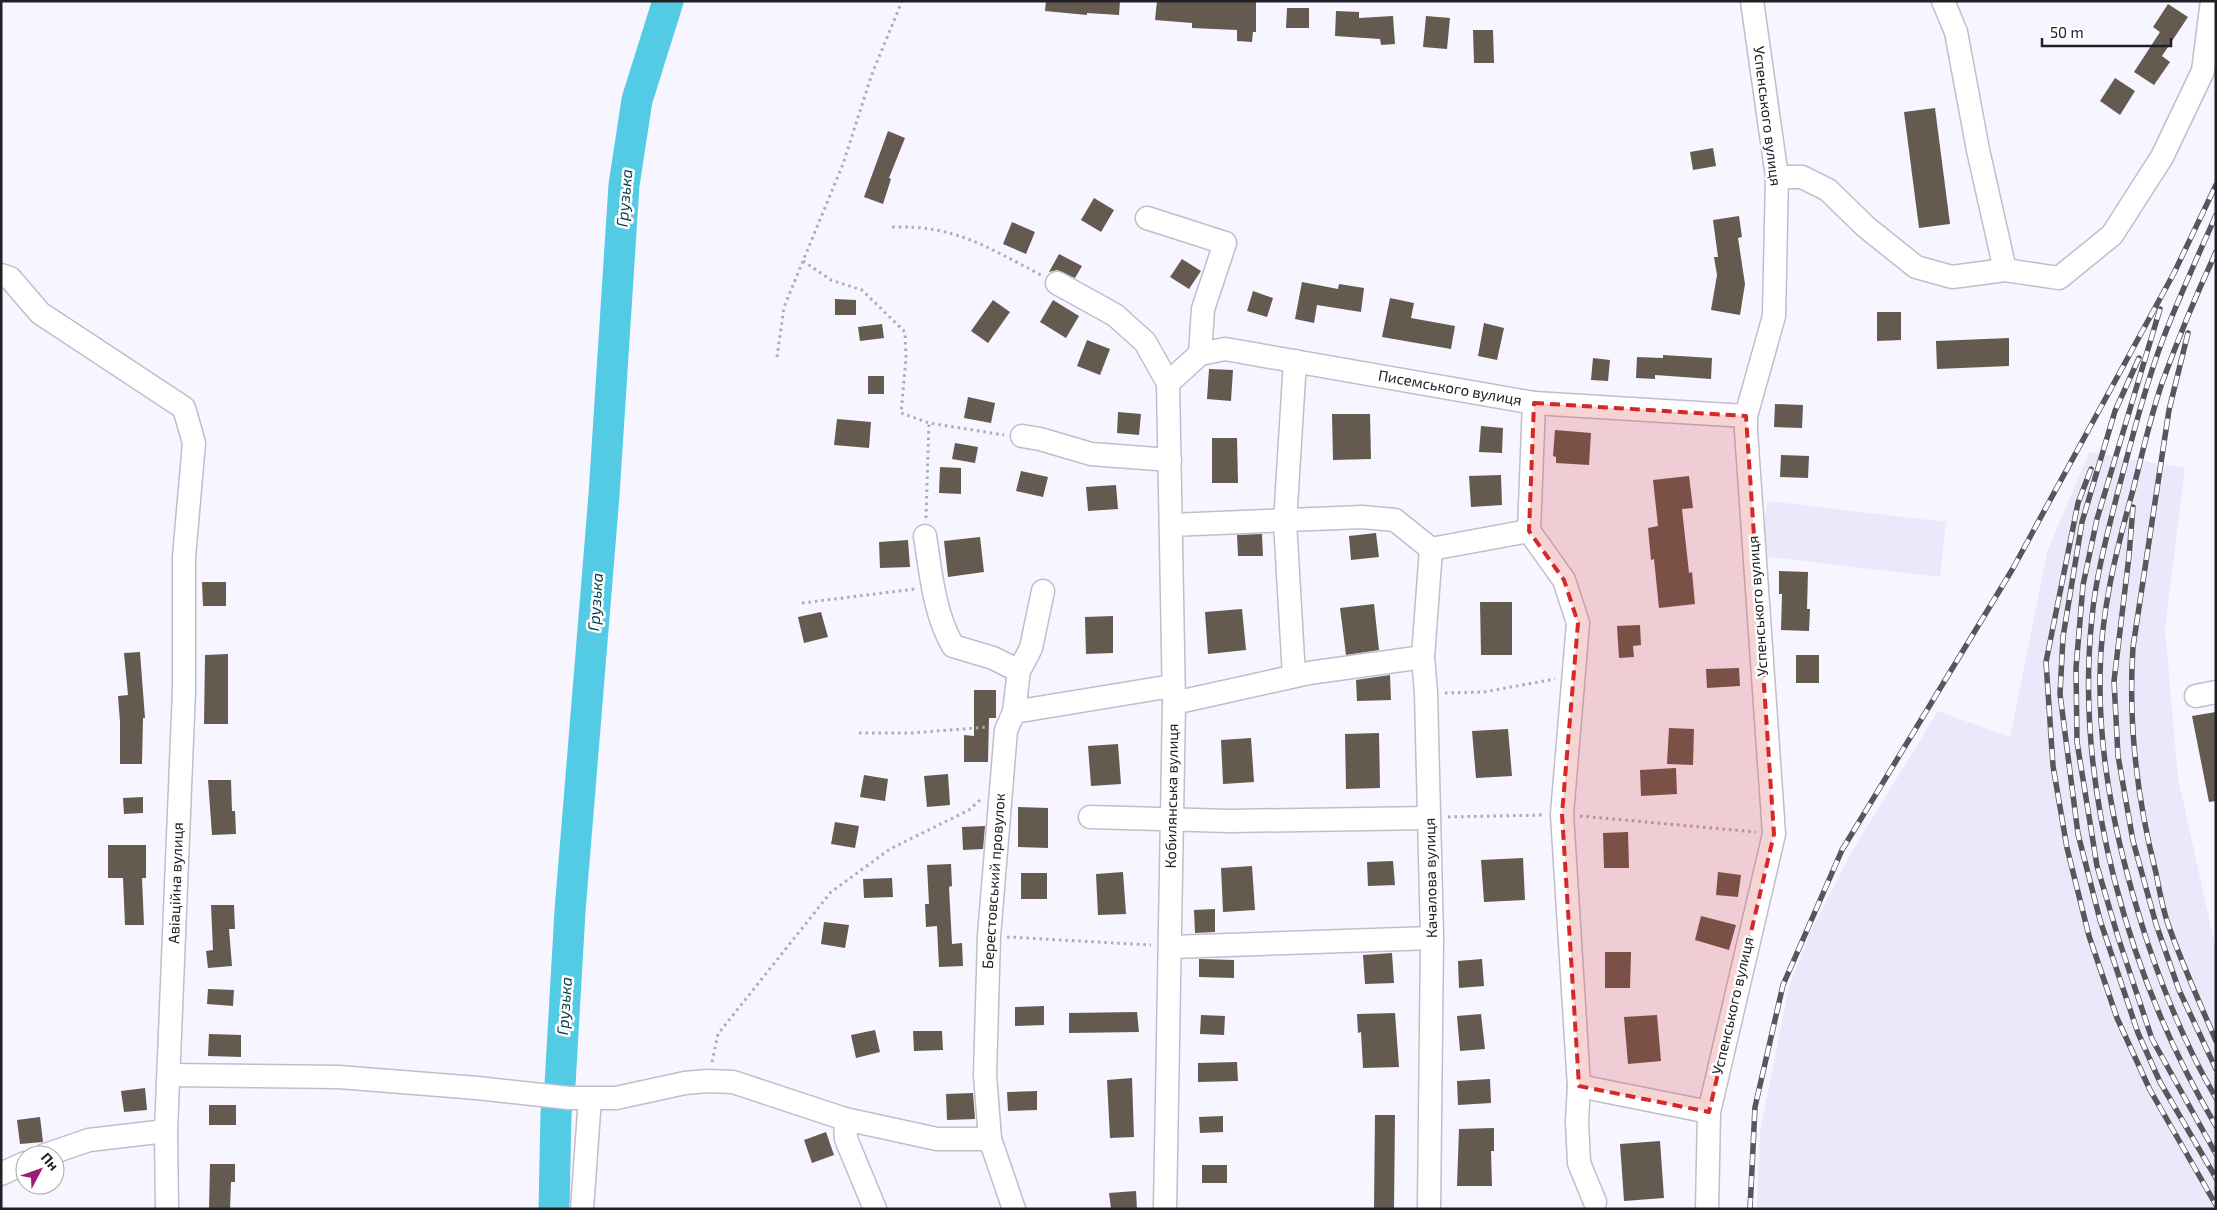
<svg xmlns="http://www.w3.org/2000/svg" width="2217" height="1210" font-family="'Exo 2',sans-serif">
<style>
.built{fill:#ece8fb}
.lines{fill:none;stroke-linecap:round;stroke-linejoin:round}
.river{stroke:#53cbe4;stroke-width:31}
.building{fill:#655a4f}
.minor-casing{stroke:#c0bdcd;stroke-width:25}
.path{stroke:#adacb4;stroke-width:3;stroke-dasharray:2.5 4;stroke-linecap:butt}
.minor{stroke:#fff;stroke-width:22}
.rail-casing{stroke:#58565d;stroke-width:5.5}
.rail{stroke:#fff;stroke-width:4;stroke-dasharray:11;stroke-linecap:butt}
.marked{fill:#d62828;fill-opacity:0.2;stroke:#d62828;stroke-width:4;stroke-dasharray:10 6;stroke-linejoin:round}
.labels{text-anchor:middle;stroke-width:5;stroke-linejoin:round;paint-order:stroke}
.street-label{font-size:15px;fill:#212026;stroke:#fff}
.water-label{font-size:16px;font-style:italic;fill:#073f4a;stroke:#fff}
</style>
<rect width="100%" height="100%" fill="#f7f5ff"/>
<g class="built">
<polygon points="2089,452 2185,468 2165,629 2178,778 2216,950 2216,1209 1757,1209 1760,1131 1789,987 1808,937 1852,851 1938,711 2010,737 2047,552"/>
<polygon points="1767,501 1946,522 1940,577 1761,556"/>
</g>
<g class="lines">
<polyline class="river" points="554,1209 556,1113 560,1085 570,911 604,495 624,185 637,100 668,1"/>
</g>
<g class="building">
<polygon points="1046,1 1120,1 1119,15 1087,13 1087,15 1045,11"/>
<polygon points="1157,1 1256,2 1256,32 1253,32 1252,42 1237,41 1237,30 1192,28 1192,23 1155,20"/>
<polygon points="2168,4 2188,17 2162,56 2170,62 2154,85 2134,72 2160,32 2153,27"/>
<polygon points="1287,8 1309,8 1309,28 1286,28"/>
<polygon points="1336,11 1359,12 1359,18 1393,16 1395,44 1381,45 1380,39 1335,36"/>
<polygon points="1426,16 1450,18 1447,49 1423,47"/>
<polygon points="1473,30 1493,30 1494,63 1474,63"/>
<polygon points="2115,78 2135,91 2120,115 2100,101"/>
<polygon points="1935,108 1950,224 1919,228 1904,112"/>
<polygon points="888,131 905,138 889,178 891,179 883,204 864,197"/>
<polygon points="1713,148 1716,166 1693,170 1690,152"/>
<polygon points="1094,198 1114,210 1101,232 1081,220"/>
<polygon points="1739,216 1742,237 1738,238 1745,284 1740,315 1711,310 1717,275 1714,257 1718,257 1713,220"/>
<polygon points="1012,222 1035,232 1026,254 1003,244"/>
<polygon points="1059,254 1082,266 1075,278 1057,270 1049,272"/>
<polygon points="1182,259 1201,271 1189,289 1170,277"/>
<polygon points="1302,282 1338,289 1339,284 1364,288 1361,312 1317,305 1314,323 1295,319"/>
<polygon points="1253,291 1273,298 1267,317 1247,311"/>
<polygon points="1390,298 1414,303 1411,318 1455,326 1451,349 1382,337"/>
<polygon points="835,299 856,300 856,315 835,315"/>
<polygon points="993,300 1010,312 988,343 971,331"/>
<polygon points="1053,300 1079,316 1066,338 1040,322"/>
<polygon points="1877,312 1901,312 1901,340 1877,341"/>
<polygon points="1484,323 1504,328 1497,360 1478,356"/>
<polygon points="882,324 884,338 860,341 858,327"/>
<polygon points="2009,338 2009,366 1937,369 1936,341"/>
<polygon points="1087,340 1110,349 1100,375 1077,366"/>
<polygon points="1663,355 1712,358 1711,379 1655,375 1655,379 1636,378 1637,357 1663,358"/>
<polygon points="1593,358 1610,360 1608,381 1591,380"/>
<polygon points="1209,369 1233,370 1231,401 1207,399"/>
<rect x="868" y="376" width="16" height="18"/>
<polygon points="968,397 995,403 991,423 964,418"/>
<polygon points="1775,404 1803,405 1802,428 1774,427"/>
<polygon points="1118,412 1141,414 1139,435 1117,433"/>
<polygon points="1332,414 1370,414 1371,459 1333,460"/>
<polygon points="837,419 871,422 869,448 834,445"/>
<polygon points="1481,426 1503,428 1502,453 1479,452"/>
<polygon points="1555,430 1591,433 1589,465 1556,463 1556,457 1553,456"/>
<polygon points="1212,438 1237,438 1238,483 1212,483"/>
<polygon points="955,443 978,447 975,463 952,459"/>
<polygon points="1781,455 1809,456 1808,478 1780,477"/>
<polygon points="940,467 961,468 961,494 939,493"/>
<polygon points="1021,471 1048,477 1043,497 1016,491"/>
<polygon points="1501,475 1502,505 1471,507 1469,476"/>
<polygon points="1689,476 1693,508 1682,509 1689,573 1692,572 1695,604 1659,608 1654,559 1651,560 1648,528 1658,526 1653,480"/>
<polygon points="1116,485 1118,509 1088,511 1086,487"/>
<polygon points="1376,533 1379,557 1351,560 1349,536"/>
<polygon points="1262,534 1263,556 1238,556 1237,535"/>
<polygon points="980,537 984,572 948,577 944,541"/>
<polygon points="908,540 910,567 880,568 879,542"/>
<polygon points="1779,571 1808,572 1807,609 1810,609 1809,631 1781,630 1782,594 1779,594"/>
<polygon points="202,582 226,582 226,606 203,606"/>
<polygon points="1480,602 1512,602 1512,655 1481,655"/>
<polygon points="1374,604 1379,650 1346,655 1340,608"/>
<polygon points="1242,609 1246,650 1208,654 1205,612"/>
<polygon points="821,612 828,637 804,643 798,617"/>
<polygon points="1113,616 1113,653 1086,654 1085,617"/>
<polygon points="1640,625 1641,645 1633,646 1634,657 1619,658 1617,626"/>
<polygon points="140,652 145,718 143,718 142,764 120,764 120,722 118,696 128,695 124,653"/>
<polygon points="228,654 228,724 204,724 205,655"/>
<rect x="1796" y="655" width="23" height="28"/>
<polygon points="1739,668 1740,686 1707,688 1706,669"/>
<polygon points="1390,675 1391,700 1357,701 1356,680"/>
<polygon points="974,690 996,690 996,718 989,718 988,762 964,762 964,735 974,736"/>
<polygon points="2216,712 2216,801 2209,802 2192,716"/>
<polygon points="1669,728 1694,729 1693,765 1667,764"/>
<polygon points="1508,729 1512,776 1476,778 1472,731"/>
<polygon points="1379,733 1380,788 1346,789 1345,734"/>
<polygon points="1251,738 1254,782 1223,784 1221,740"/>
<polygon points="1118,744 1121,784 1091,786 1088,746"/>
<polygon points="1676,768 1677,794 1641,796 1640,770"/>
<polygon points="948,774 950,805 927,807 924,776"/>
<polygon points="864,775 888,779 885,801 860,797"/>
<polygon points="208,780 231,780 232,811 235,811 236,834 212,835"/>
<polygon points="143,797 143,813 124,814 123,798"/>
<polygon points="1018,807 1048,808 1048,848 1018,847"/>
<polygon points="835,822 859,826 855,848 831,844"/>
<polygon points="985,826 983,849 963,850 962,827"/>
<polygon points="1628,832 1629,868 1604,868 1603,833"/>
<polygon points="108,845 146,845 146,878 142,878 144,925 125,925 123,878 108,878"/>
<polygon points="1523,858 1525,900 1484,902 1481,860"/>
<polygon points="1393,861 1395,885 1368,886 1367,862"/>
<polygon points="951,864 952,886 949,887 952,944 962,943 963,966 939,967 937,926 926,927 925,904 929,904 927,865"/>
<polygon points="1252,866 1255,910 1223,912 1221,868"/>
<polygon points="1123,872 1126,914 1098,915 1096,874"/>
<polygon points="1718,872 1741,875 1738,897 1716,895"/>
<rect x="1021" y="873" width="26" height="26"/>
<polygon points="892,878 893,897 864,898 863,879"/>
<polygon points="211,905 234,905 235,929 229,929 232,966 208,968 206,951 213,950"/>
<polygon points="1215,909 1215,932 1195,933 1194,910"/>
<polygon points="1701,916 1736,925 1729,950 1695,940"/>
<polygon points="824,922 849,925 845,948 821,944"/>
<polygon points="1605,952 1631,952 1630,988 1605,988"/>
<polygon points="1392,953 1394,983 1365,984 1363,955"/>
<polygon points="1199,959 1234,960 1234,978 1199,977"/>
<polygon points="1482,959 1484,986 1459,988 1458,961"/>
<polygon points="208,989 234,990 233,1006 207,1004"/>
<polygon points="1044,1006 1044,1025 1015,1026 1015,1007"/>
<polygon points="1137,1012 1139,1032 1069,1033 1069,1013"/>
<polygon points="1395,1013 1399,1067 1363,1068 1361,1032 1358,1033 1357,1014"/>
<polygon points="1481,1014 1485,1049 1460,1051 1457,1016"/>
<polygon points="1201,1015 1225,1016 1224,1035 1200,1034"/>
<polygon points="1657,1015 1661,1061 1628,1064 1624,1017"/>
<polygon points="875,1030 880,1052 856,1058 851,1035"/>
<polygon points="913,1031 942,1031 943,1050 914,1051"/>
<polygon points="209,1034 241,1035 241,1057 208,1056"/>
<polygon points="1237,1062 1238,1081 1198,1082 1198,1063"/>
<polygon points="1132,1078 1134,1137 1110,1138 1107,1080"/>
<polygon points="1490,1079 1491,1103 1458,1105 1457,1081"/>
<polygon points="145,1088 147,1110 124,1112 121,1091"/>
<polygon points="1037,1091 1037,1110 1008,1111 1007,1092"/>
<polygon points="973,1093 975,1119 947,1120 946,1094"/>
<rect x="209" y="1105" width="27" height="20"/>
<polygon points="1375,1115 1395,1115 1394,1209 1374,1209"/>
<polygon points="1223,1116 1223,1132 1200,1133 1199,1117"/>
<polygon points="40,1117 43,1142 20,1144 17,1120"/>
<polygon points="1494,1128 1494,1151 1491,1151 1492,1186 1457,1186 1459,1129"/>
<polygon points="826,1132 834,1155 812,1163 804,1140"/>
<polygon points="1660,1141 1664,1198 1624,1201 1620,1144"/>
<polygon points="210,1164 235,1164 235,1182 231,1182 230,1209 209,1209"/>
<rect x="1202" y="1165" width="25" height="18"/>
<polygon points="1136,1191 1137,1209 1111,1209 1109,1193"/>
</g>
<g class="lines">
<g class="minor-casing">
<g id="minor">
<polyline points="1943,1 1956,32 1978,150 2005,270"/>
<polyline points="1777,177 1802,177 1828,190 1866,227 1916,267 1952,277 2005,270 2059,278 2112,235 2162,157 2203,71 2212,1"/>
<polyline points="1147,218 1225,243 1203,309 1200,354"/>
<polyline points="1,275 10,278 40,313 184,408 194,443 184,557 184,690 166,1131 167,1209"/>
<polyline points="1057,283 1115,315 1145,342 1168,383 1174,703 1165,1209"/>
<polyline points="1168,383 1200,354 1225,349 1534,403 1746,416"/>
<polyline points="1534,403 1529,531 1564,580 1578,623 1562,814 1579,1086 1709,1112"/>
<polyline points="1022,436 1040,439 1091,454 1170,460"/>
<polyline points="1171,525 1362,517 1395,520 1431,549 1529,531"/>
<path d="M 925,536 C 931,574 934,613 953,646 L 993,658 L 1019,671"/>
<polyline points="1294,676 1285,522 1295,361"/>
<polyline points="2196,696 2216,692"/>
<polyline points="1174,703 1309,673 1423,657"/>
<polyline points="1014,712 1019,671 1031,648 1043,591"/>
<polyline points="1090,817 1230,821 1429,818"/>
<polyline points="1171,947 1432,938"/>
<polyline points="169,1075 339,1077 477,1088 569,1098 616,1098 685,1083 707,1081 733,1082 845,1119 937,1139 990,1139"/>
<polyline points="1579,1086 1577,1121 1579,1163 1595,1202"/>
<polyline points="845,1119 846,1139 875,1209"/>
<polyline points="45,1155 89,1140 166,1131"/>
<polyline points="1,1174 25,1163"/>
<polyline points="582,1209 590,1098"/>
<polyline points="1014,1209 990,1139 985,1075 989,936 1006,730 1014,712 1172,686"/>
<polyline points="1429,1209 1432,938 1426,693 1423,657 1431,549"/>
<polyline points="1707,1209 1709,1112 1774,834 1746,431 1746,416 1774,316 1777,177 1752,1"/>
</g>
</g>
<g class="path">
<path d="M 892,227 C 955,225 987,247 1041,275"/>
<polyline points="803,261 831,280 862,290 905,332 906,358 901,413 929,423 1004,435"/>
<polyline points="777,357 784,307 843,164 872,74 902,1"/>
<polyline points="926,518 929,423"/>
<polyline points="802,603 915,589"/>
<polyline points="1445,693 1484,692 1555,679"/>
<polyline points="859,733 910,733 988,727"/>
<polyline points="1580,816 1756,832"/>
<polyline points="1448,817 1544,815"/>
<polyline points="1007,937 1151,945"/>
<polyline points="712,1062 718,1034 831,892 890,849 969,810 980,800"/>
</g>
<use href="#minor" class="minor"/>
<g class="rail-casing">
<g id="rail">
<path d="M 2216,215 C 2198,256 2179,297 2163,339 C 2144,389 2131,443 2117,495 C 2107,535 2096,576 2092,617 C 2074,787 2129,980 2216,1126"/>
<path d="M 2216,252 C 2196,295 2178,339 2162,383 C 2150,418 2142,455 2133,490 C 2116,551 2100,615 2100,678 C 2099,769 2120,858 2148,944 C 2166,997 2187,1049 2216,1098"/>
<polyline points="2160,309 2097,519 2083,585 2076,668 2077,742 2097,866 2118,937 2152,1039 2216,1154"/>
<path d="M 2188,333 L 2169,410 L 2133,647 C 2128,723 2137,799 2156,873 C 2159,889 2162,905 2167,921 C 2181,962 2199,1001 2216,1041"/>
<polyline points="2139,358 2115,411 2082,522 2063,637 2060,694 2078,834 2100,920 2138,1033 2160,1082 2216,1178"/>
<polyline points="2091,469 2078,503 2046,662 2053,766 2067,848 2089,936 2117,1018 2150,1090 2216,1205"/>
<polyline points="2133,507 2129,556 2114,681 2118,756 2133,841 2156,924 2179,990 2216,1069"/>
<polyline points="1750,1209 1755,1107 1783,985 1842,850 2012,570 2174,273 2216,185"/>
</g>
</g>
<use href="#rail" class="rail"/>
</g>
<path class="marked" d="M 1534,403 L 1746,416 L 1774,834 L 1709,1112 L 1579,1086 L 1562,814 L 1578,623 L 1564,580 L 1529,531 Z"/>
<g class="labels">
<g class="street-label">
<text transform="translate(1767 116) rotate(83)" y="5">Успенського вулиця</text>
<text transform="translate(1450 388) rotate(10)" y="5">Писемського вулиця</text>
<text transform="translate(1758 606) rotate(-94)" y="5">Успенського вулиця</text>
<text transform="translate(1172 796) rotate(-89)" y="5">Кобилянська вулиця</text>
<text transform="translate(1431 878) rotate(-91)" y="5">Качалова вулиця</text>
<text transform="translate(994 881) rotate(-86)" y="5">Берестовський провулок</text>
<text transform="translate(176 883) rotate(-88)" y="5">Авіаційна вулиця</text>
<text transform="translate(1733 1006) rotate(-77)" y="5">Успенського вулиця</text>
</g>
<g class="water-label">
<text transform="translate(624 198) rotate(-85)" y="6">Грузька</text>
<text transform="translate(595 602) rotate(-86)" y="6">Грузька</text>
<text transform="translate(564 1006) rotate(-86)" y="6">Грузька</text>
</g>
</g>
<rect width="2217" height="1210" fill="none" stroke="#212026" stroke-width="5"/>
<g transform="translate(40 1170) rotate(49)"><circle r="24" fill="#ffffff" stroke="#a6a6a8"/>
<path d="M0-4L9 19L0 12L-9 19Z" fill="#9b1d74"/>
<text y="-8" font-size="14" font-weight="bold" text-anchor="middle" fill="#212026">Пн</text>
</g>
<path d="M2042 38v8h129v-8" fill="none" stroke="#212026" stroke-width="2.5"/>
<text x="2050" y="38" font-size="15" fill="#212026" stroke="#ffffff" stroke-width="4" paint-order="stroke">50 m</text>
</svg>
